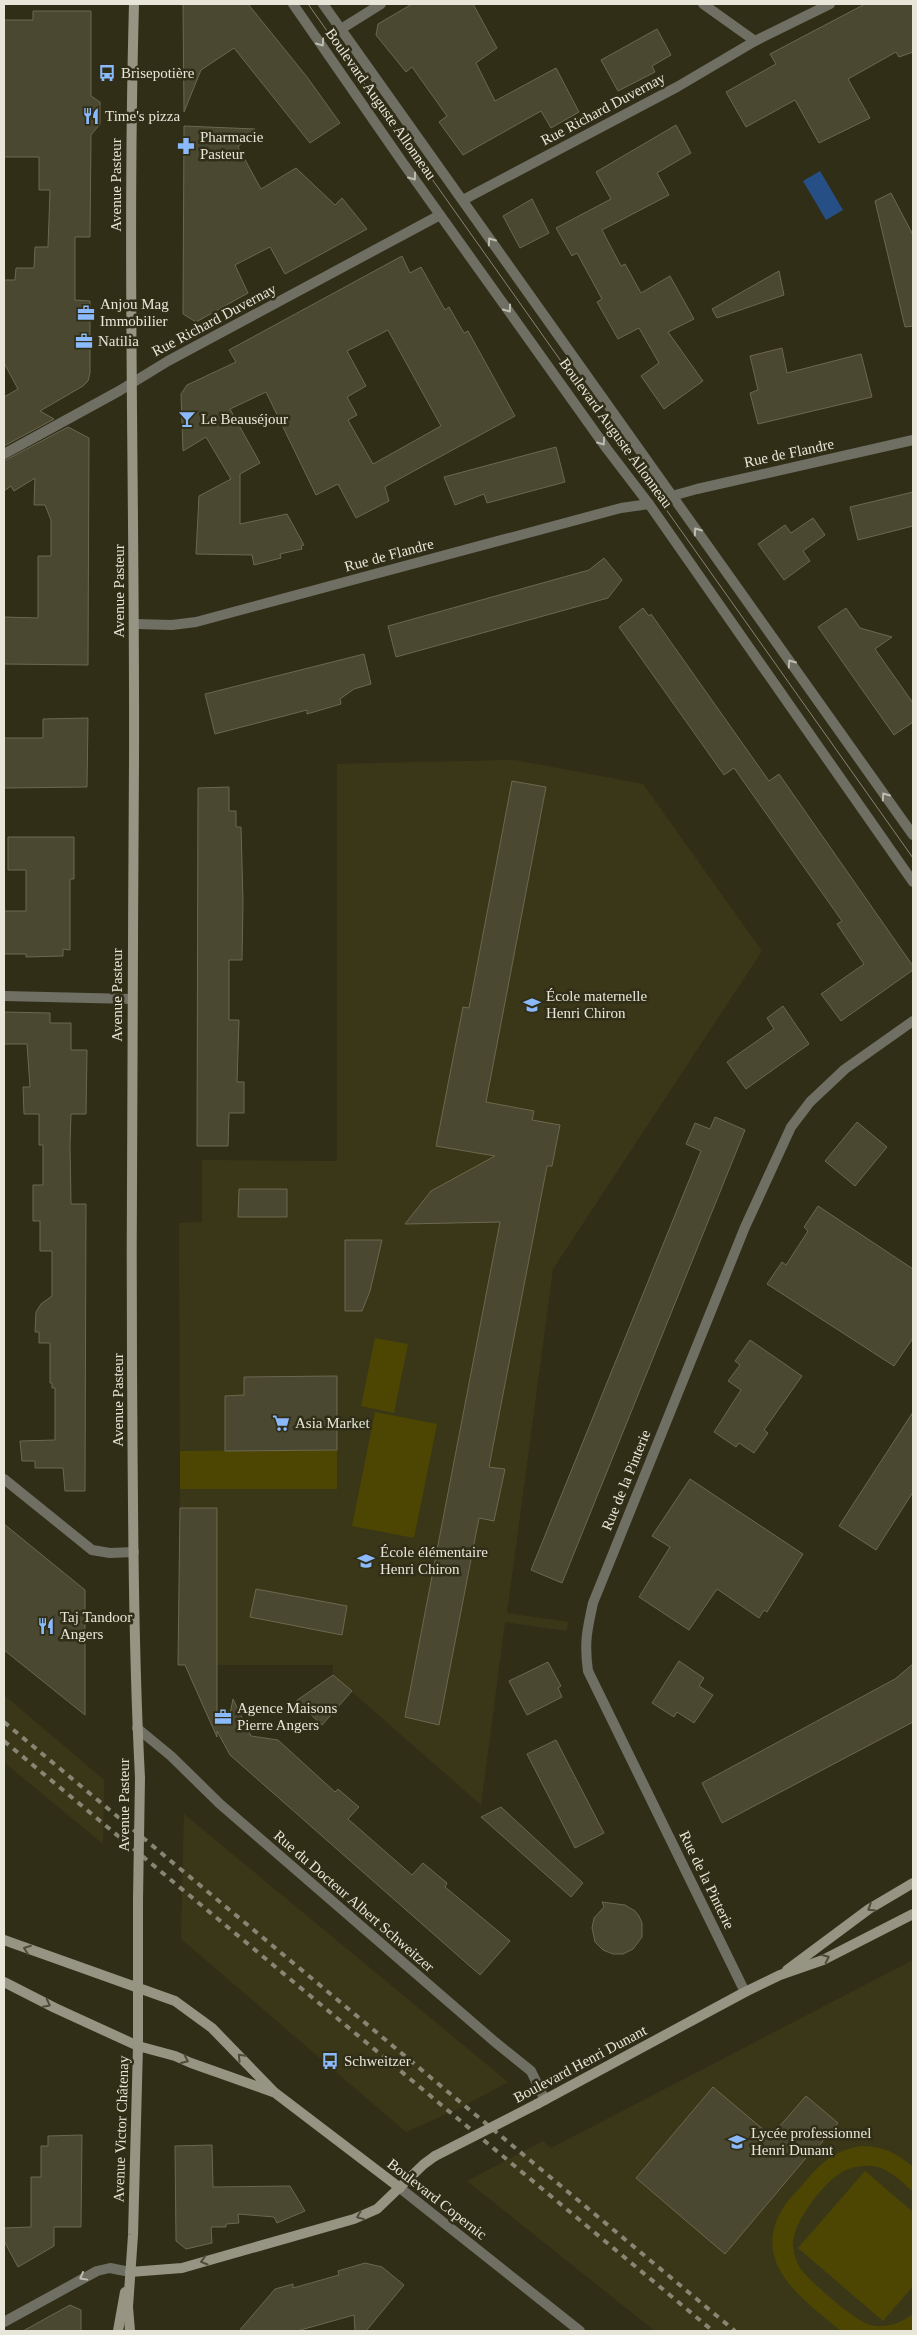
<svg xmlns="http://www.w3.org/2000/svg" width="917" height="2335" font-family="Georgia,serif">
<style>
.built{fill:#3a3719}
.green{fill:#4d4603}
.water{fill:#264f86}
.building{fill:#4b4831;stroke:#6a684f;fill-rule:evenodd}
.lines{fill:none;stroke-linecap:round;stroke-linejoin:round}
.street{stroke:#706f64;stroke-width:10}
.secondary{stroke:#969483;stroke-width:10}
.tram{stroke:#878573;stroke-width:1}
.rail{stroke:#878573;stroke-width:4;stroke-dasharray:6 6;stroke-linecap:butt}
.secondary-bridge{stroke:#969483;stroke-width:10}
.oneway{stroke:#bdbcaf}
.oneway2{stroke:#4f4d38}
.labels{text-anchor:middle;stroke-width:5;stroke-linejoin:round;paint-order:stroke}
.poi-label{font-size:15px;fill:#e7e6d8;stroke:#312e18;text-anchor:start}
.street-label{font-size:15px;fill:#e7e6d8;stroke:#312e18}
</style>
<rect width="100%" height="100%" fill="#312e18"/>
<g class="built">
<polygon points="515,760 643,784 762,951 553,1269 507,1613 569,1622 566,1631 505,1622 481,1805 333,1675 333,1665 217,1665 217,1508 180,1508 180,1489 336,1489 337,1449 180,1451 179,1223 202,1222 202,1160 337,1161 337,764"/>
<polygon points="4,1695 104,1780 103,1844 4,1762"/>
<polygon points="184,1814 508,2082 460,2108 406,2132 181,1939"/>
<polygon points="913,1960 913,2331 655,2331 467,2181 543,2141 551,2148"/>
</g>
<g class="green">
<polygon points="375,1338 408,1344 394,1413 361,1406"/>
<polygon points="375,1412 437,1424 414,1538 352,1526"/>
<polygon points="337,1449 337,1489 180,1489 180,1451"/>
<path d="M 860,2146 C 883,2146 897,2153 913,2167 L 913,2192 C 901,2181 889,2168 872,2166 C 862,2165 851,2167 842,2172 C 824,2182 791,2224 793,2246 C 794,2254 796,2261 800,2268 C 809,2281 855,2321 870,2325 C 886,2329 901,2323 913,2314 L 913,2331 L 841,2331 C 804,2300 749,2264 783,2208 C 787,2201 794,2194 800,2188 C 819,2165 830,2152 860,2146 Z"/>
<polygon points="865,2171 913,2212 913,2286 883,2321 798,2248"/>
</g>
<polygon class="water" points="820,171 843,210 826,220 803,181"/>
<g class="building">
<polygon points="183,4 248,4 307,77 340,123 310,143 234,48 201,70 184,112"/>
<polygon points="412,4 473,4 497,48 476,63 495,101 556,68 579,112 551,128 541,111 463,155 439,122 447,116 412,67 406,72 376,35 378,24"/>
<polygon points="865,4 913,4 913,52 899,57 896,52 848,79 870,118 819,143 795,100 746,127 726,92 776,64 770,54"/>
<polygon points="33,11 91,11 91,96 100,102 100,124 91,135 90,237 75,237 75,300 90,301 90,373 88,381 83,386 40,411 54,419 4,446 4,397 18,389 4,363 4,280 15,280 16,268 34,268 35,247 48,247 50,190 39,190 39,157 4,157 4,20 33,20"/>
<polygon points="657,29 671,55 652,66 655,72 618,91 601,60"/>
<polygon points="676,125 691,153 657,173 669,195 602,230 621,266 625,264 641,293 670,276 694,319 668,332 703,381 664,409 641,376 659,363 639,328 618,339 597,302 602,299 577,253 572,256 556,228 611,199 596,172"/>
<polygon points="184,126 255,129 238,147 261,189 296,168 335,205 342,198 367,229 285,274 270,247 235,265 248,293 196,322 183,314"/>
<polygon points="891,193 913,235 913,326 905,327 875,201"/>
<polygon points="532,199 549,233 520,248 503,216"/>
<path d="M 402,256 L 410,273 L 421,267 L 445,310 L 449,307 L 464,333 L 468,331 L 515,416 L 390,484 L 385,487 L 389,501 L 356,518 L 338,484 L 316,495 L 266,392 L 230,409 L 260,463 L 240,474 L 240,524 L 287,514 L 304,545 L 301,546 L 302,549 L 280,554 L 281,558 L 254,565 L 252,555 L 196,554 L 199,496 L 231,479 L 206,437 L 183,451 L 181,394 L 187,385 L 236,362 L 229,350 ZM 388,330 L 441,426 L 373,464 L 348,420 L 357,415 L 347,397 L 366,386 L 347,351 Z"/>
<polygon points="779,271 784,295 717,318 712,309"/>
<polygon points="782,348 787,373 861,354 872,397 758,424 750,393 758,390 750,356"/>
<polygon points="68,427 89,438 88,665 4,664 4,617 38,618 38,556 51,556 51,520 45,505 34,505 35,478 14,491 11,486 4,491 4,461"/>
<polygon points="556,447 565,482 487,503 484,494 455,505 444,477"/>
<polygon points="913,492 913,526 858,540 850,507"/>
<polygon points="813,518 825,535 803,551 810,561 784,580 758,544 785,525 791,533"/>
<polygon points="604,558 622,580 608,598 396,657 388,626 589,570"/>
<polygon points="643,608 649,616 651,614 769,781 779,774 913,966 913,970 841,1021 821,994 864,964 837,924 842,921 734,768 724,775 619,627"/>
<polygon points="846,608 860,628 892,637 875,649 913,703 913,722 894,735 818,627"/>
<polygon points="364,654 371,684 354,689 340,699 341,704 307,714 307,710 215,734 205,694"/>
<polygon points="88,718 87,787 4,788 4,738 43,738 43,719"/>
<polygon points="512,781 546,787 486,1102 534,1111 532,1120 560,1125 552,1166 547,1166 489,1467 505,1469 494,1521 479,1518 439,1725 405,1717 500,1222 405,1224 431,1191 495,1156 436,1146 463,1007 469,1008"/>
<polygon points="229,787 229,811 236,811 236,827 241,827 243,901 242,960 229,960 229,1020 239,1020 237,1082 244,1082 244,1113 229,1113 228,1146 197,1146 198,788"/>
<polygon points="8,837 74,837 74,879 70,879 70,950 63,949 63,956 26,957 26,954 4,954 4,911 26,911 26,870 8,870"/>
<polygon points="783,1006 809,1044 746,1089 727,1062 774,1029 767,1018"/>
<polygon points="4,1012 50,1013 50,1023 71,1023 71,1050 87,1050 86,1114 71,1114 70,1145 71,1204 86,1204 85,1491 65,1491 63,1468 35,1468 35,1461 22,1461 20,1441 55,1440 55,1388 52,1388 52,1383 50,1383 50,1343 39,1343 39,1332 35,1332 36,1312 41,1304 52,1296 52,1251 40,1251 40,1221 33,1221 33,1185 43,1185 43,1145 39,1145 39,1114 24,1114 23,1087 30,1087 27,1044 4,1044"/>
<polygon points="715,1117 745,1130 562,1583 531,1570 701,1151 686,1144 695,1123 710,1129"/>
<polygon points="857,1122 887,1147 855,1186 825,1161"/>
<polygon points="239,1189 287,1189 287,1217 238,1217"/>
<polygon points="818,1206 913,1269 913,1338 894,1366 767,1284 782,1262 786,1265 808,1231 804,1227"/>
<polygon points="345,1240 382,1240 370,1291 362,1311 345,1311"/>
<polygon points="750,1340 802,1376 764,1430 768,1433 754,1453 739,1443 736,1447 714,1432 741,1390 728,1381 740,1365 735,1361"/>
<polygon points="337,1376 337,1450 225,1451 225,1396 244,1395 244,1377"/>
<polygon points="913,1412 913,1492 876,1550 839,1526"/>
<polygon points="690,1479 803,1554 767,1612 764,1610 759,1618 717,1589 689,1630 639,1597 670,1547 652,1536"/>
<polygon points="180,1508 217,1508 217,1718 229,1719 233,1699 251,1736 278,1740 335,1792 338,1789 359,1807 348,1819 412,1875 423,1863 447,1883 445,1887 510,1941 480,1975 230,1755 217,1731 217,1737 185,1665 178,1665"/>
<polygon points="4,1524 85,1590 85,1715 4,1650"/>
<polygon points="256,1589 347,1606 342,1635 250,1617"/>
<polygon points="679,1661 704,1678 699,1686 713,1695 694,1723 677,1712 674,1717 652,1703"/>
<polygon points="548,1662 561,1686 558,1688 562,1697 527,1715 509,1681"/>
<polygon points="913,1664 913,1722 722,1823 702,1783 895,1679"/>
<polygon points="333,1675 352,1691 322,1725 296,1701"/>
<polygon points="556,1740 604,1833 575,1848 527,1754"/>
<polygon points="501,1807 583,1883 571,1897 481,1817"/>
<polygon points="602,1902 625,1905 635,1911 639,1916 642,1923 642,1937 633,1949 623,1954 613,1954 603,1950 595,1942 592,1928 594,1918 604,1907"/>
<polygon points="713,2087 771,2136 806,2096 838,2123 818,2147 816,2146 725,2254 636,2178"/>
<polygon points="82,2135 81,2227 54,2227 54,2246 18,2267 4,2241 4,2228 31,2227 31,2177 41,2177 41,2146 48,2146 48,2136"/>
<polygon points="212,2145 213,2187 290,2186 305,2211 277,2223 274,2217 238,2214 239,2223 226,2224 226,2227 211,2227 212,2243 186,2249 176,2241 175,2146"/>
<polygon points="365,2263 382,2267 404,2285 366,2331 355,2331 354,2315 297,2331 239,2331 275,2289 293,2284 293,2288 339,2275 338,2271"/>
<polygon points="70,2305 81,2310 81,2331 23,2331"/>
</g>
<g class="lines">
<g class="street">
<polyline points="293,4 403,163 607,449 649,504 913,882"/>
<polyline points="323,4 913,835"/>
<polyline points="703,4 755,41 830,4"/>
<polyline points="341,29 381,4"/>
<polyline points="463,200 677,87 755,41"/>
<polyline points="4,454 119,391 168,361 440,215"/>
<polyline points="672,496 697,489 913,440"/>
<polyline points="135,624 172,625 196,622 621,508 649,504"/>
<polyline points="4,996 132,999"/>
<polyline points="4,1479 92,1550 110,1553 134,1552"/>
<polyline points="137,1728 171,1756 220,1804 495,2042 531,2071 545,2100"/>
<path d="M 745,1992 L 588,1671 C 584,1643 587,1630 593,1603 L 745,1227 L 791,1127 L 810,1102 L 845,1069 L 913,1021"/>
<polyline points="400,2188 580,2331"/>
<polyline points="4,2322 97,2271 110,2268 130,2272"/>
</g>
<g class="secondary">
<path d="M 134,4 C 127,256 135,509 134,762 C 133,964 131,1166 132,1368 C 133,1505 133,1642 140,1778"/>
<polyline points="4,1940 175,2001 212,2028 274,2092 400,2188"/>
<polyline points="787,1970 869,1909 913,1883"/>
<polyline points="4,1982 55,2008 138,2046 175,2056 191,2063 273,2092"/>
<polyline points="537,2104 745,1992 780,1975 823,1960 913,1914"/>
<polyline points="130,2272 182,2268 354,2219 377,2209 424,2164 435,2156"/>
<polyline points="118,2331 125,2292"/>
<polyline points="130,2331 128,2307 133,2235 138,2046 138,1899"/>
</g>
<polyline class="tram" points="308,4 913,858"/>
<g class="rail">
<polyline points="4,1722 735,2331"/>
<polyline points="4,1741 713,2331"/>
</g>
<g class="secondary-bridge">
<polyline points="138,1899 140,1778"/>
<polyline points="435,2156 537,2104"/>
</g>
</g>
<defs><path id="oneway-chevron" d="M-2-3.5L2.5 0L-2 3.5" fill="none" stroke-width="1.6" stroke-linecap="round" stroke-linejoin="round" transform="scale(1.25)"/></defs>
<g class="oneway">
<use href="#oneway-chevron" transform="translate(321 43) rotate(55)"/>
<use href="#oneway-chevron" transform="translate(413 177) rotate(54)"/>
<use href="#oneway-chevron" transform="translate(491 241) rotate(-125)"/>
<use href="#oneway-chevron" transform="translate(508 309) rotate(54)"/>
<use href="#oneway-chevron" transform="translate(602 442) rotate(54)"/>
<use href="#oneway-chevron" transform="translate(697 531) rotate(-125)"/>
<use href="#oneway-chevron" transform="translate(791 663) rotate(-125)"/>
<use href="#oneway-chevron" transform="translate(885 796) rotate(-125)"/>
<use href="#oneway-chevron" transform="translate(83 2277) rotate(151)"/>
</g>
<g class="oneway2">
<use href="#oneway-chevron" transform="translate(871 1908) rotate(148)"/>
<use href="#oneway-chevron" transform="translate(27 1949) rotate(-160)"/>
<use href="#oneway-chevron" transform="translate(826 1958) rotate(-25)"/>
<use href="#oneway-chevron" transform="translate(47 2004) rotate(27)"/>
<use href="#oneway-chevron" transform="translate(241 2057) rotate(-134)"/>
<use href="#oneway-chevron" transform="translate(185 2060) rotate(25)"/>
<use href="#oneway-chevron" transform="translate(360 2216) rotate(158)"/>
<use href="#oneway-chevron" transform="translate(204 2261) rotate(164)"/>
</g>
<defs>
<g id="bus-bare" transform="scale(1.35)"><path d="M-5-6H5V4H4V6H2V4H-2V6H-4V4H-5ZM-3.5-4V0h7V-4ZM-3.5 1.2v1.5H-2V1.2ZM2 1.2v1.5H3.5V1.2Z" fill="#8abafc" stroke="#312e18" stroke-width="2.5" paint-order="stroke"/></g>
<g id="restaurant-bare" transform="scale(1.35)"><path d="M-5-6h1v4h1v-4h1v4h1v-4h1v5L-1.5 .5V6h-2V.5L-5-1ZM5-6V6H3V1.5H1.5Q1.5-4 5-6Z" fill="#8abafc" stroke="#312e18" stroke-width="2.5" paint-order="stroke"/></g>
<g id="pharmacy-bare" transform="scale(1.35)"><path d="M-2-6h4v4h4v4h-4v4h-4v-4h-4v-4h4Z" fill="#8abafc" stroke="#312e18" stroke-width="2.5" paint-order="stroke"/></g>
<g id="office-bare" transform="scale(1.35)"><path d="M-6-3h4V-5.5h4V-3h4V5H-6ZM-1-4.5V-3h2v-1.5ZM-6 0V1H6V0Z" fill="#8abafc" stroke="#312e18" stroke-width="2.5" paint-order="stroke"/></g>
<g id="bar-bare" transform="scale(1.35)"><path d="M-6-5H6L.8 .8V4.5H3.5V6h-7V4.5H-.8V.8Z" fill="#8abafc" stroke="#312e18" stroke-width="2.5" paint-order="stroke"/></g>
<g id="school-bare" transform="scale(1.35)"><path d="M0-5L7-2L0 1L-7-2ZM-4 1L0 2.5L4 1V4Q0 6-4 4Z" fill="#8abafc" stroke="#312e18" stroke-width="2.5" paint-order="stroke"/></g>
<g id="supermarket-bare" transform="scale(1.35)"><path d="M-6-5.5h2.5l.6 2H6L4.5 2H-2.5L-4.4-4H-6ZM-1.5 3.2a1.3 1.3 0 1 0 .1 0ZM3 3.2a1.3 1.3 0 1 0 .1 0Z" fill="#8abafc" stroke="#312e18" stroke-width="2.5" paint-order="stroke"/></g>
</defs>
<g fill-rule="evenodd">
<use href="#bus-bare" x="107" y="73"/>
<use href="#restaurant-bare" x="91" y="116"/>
<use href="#pharmacy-bare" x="186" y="146"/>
<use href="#office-bare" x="86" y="313"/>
<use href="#office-bare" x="84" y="341"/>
<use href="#bar-bare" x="187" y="419"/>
<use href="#school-bare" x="532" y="1005"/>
<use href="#supermarket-bare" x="281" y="1423"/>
<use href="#school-bare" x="366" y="1561"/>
<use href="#restaurant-bare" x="46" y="1626"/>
<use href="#office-bare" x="223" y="1717"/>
<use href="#bus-bare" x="330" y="2061"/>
<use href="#school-bare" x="737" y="2142"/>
</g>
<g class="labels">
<g class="poi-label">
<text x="121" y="78">Brisepotière</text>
<text x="105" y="121">Time's pizza</text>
<text x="200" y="142">Pharmacie<tspan x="200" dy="17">Pasteur</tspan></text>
<text x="100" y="309">Anjou Mag<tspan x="100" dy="17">Immobilier</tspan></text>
<text x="98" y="346">Natilia</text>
<text x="201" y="424">Le Beauséjour</text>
<text x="546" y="1001">École maternelle<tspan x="546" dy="17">Henri Chiron</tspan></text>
<text x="295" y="1428">Asia Market</text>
<text x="380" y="1557">École élémentaire<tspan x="380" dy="17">Henri Chiron</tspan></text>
<text x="60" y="1622">Taj Tandoor<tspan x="60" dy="17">Angers</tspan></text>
<text x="237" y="1713">Agence Maisons<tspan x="237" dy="17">Pierre Angers</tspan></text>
<text x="344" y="2066">Schweitzer</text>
<text x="751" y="2138">Lycée professionnel<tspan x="751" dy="17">Henri Dunant</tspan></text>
</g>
<g class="street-label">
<text transform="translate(381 104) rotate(55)" y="5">Boulevard Auguste Allonneau</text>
<text transform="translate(603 109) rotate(-28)" y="5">Rue Richard Duvernay</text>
<text transform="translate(116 185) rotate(-90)" y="5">Avenue Pasteur</text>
<text transform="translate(214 320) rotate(-28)" y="5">Rue Richard Duvernay</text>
<text transform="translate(616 433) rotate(54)" y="5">Boulevard Auguste Allonneau</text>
<text transform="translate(789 453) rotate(-12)" y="5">Rue de Flandre</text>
<text transform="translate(389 555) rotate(-15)" y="5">Rue de Flandre</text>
<text transform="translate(119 591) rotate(-90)" y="5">Avenue Pasteur</text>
<text transform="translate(117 995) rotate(-90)" y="5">Avenue Pasteur</text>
<text transform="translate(118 1400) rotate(-90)" y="5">Avenue Pasteur</text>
<text transform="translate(626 1480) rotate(-68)" y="5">Rue de la Pinterie</text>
<text transform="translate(124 1805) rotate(-90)" y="5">Avenue Pasteur</text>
<text transform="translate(707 1880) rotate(64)" y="5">Rue de la Pinterie</text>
<text transform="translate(354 1901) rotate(41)" y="5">Rue du Docteur Albert Schweitzer</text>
<text transform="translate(580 2064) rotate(-28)" y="5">Boulevard Henri Dunant</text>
<text transform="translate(121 2129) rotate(-88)" y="5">Avenue Victor Châtenay</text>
<text transform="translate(437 2199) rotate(38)" y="5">Boulevard Copernic</text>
</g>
</g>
<rect width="917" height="2335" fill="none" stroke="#e7e6d8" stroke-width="10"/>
</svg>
